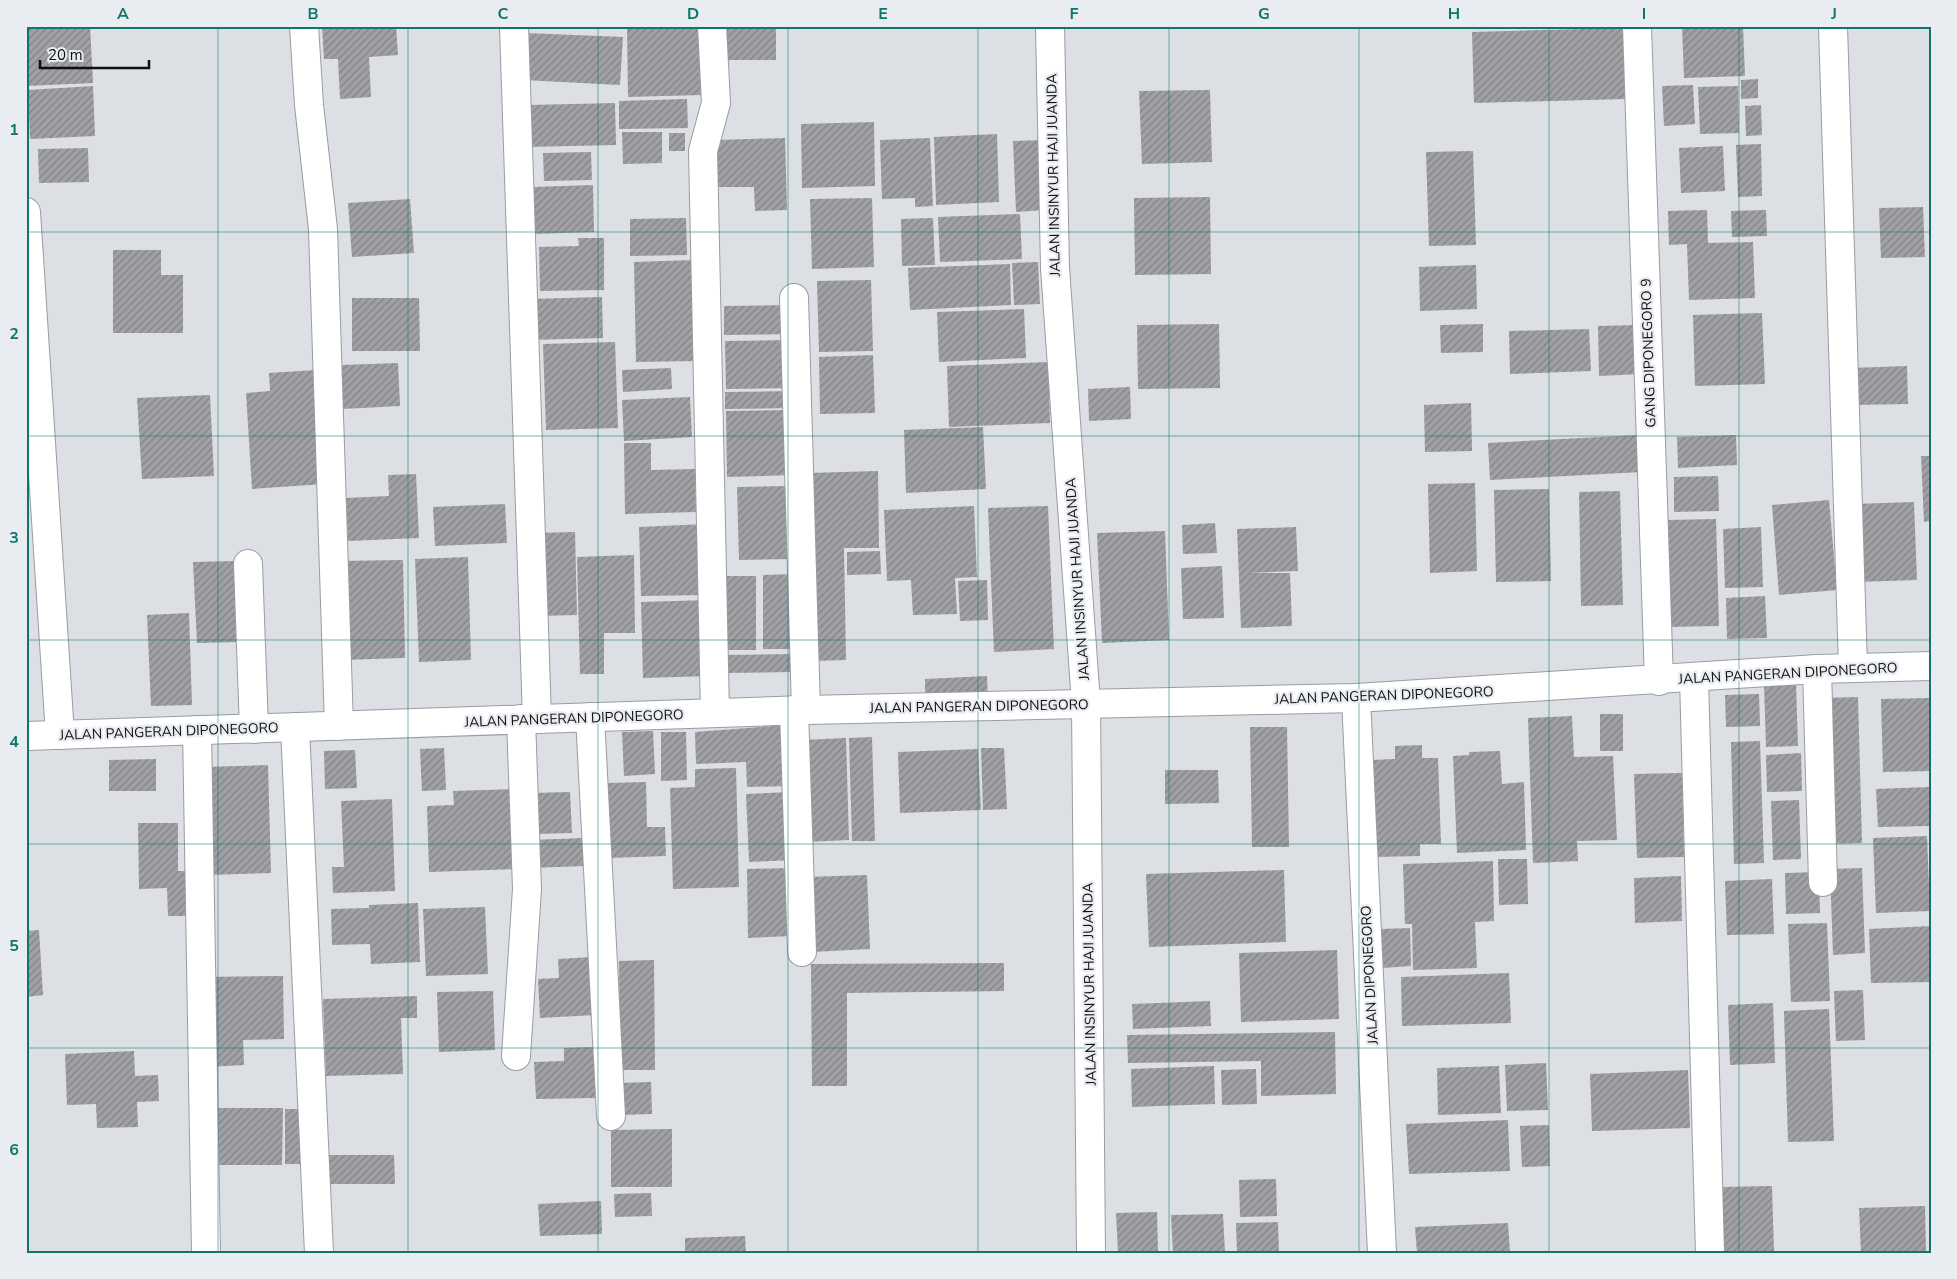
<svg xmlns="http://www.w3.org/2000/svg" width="1957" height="1279" font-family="'Nunito Sans',sans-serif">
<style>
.building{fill:url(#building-hatch)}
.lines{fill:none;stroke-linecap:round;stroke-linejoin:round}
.minor-casing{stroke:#9a9ca0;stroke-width:30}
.minor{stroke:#fff;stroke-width:28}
.grid{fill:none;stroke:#0f766e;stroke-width:1;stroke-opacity:0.55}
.labels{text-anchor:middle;stroke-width:4.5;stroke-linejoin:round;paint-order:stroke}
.street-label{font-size:14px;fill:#0e0f11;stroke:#e9ecf0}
.neatline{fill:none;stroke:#0f766e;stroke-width:2}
.grid-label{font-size:16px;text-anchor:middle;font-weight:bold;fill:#0f766e}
</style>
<defs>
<pattern id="building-hatch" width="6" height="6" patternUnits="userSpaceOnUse" patternTransform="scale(1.25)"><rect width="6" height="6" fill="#a1a0a5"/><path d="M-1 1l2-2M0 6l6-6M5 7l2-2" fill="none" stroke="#828185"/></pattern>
</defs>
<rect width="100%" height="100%" fill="#dcdfe3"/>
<g class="building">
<polygon points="26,26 90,26 93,83 27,86"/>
<polygon points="322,26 396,26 398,55 369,57 371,97 340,99 338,59 324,59"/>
<polygon points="700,26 702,95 628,97 627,27"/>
<polygon points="719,26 776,26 776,60 720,60"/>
<polygon points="1682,26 1743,26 1745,76 1684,78"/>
<polygon points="1623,28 1625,99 1474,103 1472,32"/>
<polygon points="525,33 623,37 620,85 523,80"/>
<polygon points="1758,79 1758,98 1741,99 1741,80"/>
<polygon points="1693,85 1695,124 1664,126 1662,86"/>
<polygon points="93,86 95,136 30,139 28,90"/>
<polygon points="1738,86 1739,133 1700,134 1698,87"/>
<polygon points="1210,90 1212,162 1142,164 1139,91"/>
<polygon points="687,99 688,128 619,129 619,101"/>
<polygon points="615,103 616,145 526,147 530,105"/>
<polygon points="1761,105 1762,135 1746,136 1745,106"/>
<polygon points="874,122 875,186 802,188 801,124"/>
<polygon points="622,132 662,132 662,163 623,164"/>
<rect x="669" y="133" width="16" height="18"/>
<polygon points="997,134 999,202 936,205 934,137"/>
<polygon points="785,138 787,210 755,211 754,187 717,187 716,140"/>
<polygon points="930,138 933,206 915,207 915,198 882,199 880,140"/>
<polygon points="1042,140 1044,210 1016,212 1013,141"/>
<polygon points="1761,144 1762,196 1738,197 1736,145"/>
<polygon points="1723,146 1725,191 1681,193 1679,148"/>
<polygon points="88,148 89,182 39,183 38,149"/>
<polygon points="1473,151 1476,245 1429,246 1426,152"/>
<polygon points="591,152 592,180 544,181 543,153"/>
<polygon points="593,185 594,232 533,234 532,187"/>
<polygon points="1210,197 1211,274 1135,275 1134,198"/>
<polygon points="872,198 874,267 812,269 810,199"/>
<polygon points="410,199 414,253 352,257 348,203"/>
<polygon points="1923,207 1925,257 1881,258 1879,208"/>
<polygon points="1707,210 1708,243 1753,242 1755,298 1689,300 1687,244 1669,245 1668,211"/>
<polygon points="1766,210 1767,236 1732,237 1731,211"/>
<polygon points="1020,214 1022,259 940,262 938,217"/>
<polygon points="686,218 687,255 630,256 630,219"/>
<polygon points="933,218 935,265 902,266 901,219"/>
<polygon points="578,238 604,238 604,290 540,291 539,247 579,246"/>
<polygon points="113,250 161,250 161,275 183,275 183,333 113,333"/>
<polygon points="694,260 696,361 636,362 634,262"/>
<polygon points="1038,262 1040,304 1014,305 1012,263"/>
<polygon points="1010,264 1011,305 910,310 908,268"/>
<polygon points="1476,265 1477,309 1420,311 1419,267"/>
<polygon points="871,280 873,351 819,352 817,281"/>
<polygon points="602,297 603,338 531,340 530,299"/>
<polygon points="352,298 419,298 420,351 352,351"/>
<polygon points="789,305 789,334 724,335 724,306"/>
<polygon points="1024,309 1026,358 939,362 937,312"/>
<polygon points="1762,313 1765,384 1695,386 1693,315"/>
<polygon points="1219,324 1220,388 1138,389 1137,325"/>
<polygon points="1483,324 1483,352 1441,353 1440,325"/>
<polygon points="1638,325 1640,374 1599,376 1598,326"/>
<polygon points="1589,329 1591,371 1510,374 1509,331"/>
<polygon points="789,340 790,388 726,389 725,341"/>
<polygon points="615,342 618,428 546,430 543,344"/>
<polygon points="873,355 875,413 820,414 819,357"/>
<polygon points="1048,362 1050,423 949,427 947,366"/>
<polygon points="398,363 400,406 342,409 341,365"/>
<polygon points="1907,366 1908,404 1852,405 1851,368"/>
<polygon points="671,368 672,389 623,392 622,370"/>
<polygon points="316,370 324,484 252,489 246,393 270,391 269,373"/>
<polygon points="1130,387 1131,419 1089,421 1088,389"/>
<polygon points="792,391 792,408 725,409 725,392"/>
<polygon points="210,395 214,476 142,479 137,398"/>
<polygon points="690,397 692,437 624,441 622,400"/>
<polygon points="1471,403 1472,451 1425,452 1424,405"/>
<polygon points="792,410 794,475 727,477 726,411"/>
<polygon points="983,427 986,489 906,493 904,430"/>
<polygon points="1639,435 1641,472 1490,480 1488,443"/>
<polygon points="1736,435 1737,465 1678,468 1677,437"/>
<polygon points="624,443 651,443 651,470 695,469 696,512 625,514"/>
<polygon points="1921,456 1931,456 1931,521 1924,522"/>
<polygon points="878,471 879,548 844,548 846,660 813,661 808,473"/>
<polygon points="416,474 419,538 348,541 346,498 389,496 388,475"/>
<polygon points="1718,476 1719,511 1674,512 1674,477"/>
<polygon points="1475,483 1477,571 1430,573 1428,484"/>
<polygon points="789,486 790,559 739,560 737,487"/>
<polygon points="1549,489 1551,581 1496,582 1494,490"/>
<polygon points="1620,491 1623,605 1581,606 1579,492"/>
<polygon points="1829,500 1837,590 1779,595 1772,505"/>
<polygon points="1914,502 1917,580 1857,582 1855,504"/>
<polygon points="505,504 507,543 435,546 433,507"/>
<polygon points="974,506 977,577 955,578 957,614 913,615 911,580 887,581 884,510"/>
<polygon points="1048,506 1054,649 994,652 988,508"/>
<polygon points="1716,519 1719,626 1669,627 1665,520"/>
<polygon points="1215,523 1217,553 1183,554 1182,525"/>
<polygon points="706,524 707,595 641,596 639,527"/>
<polygon points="1296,527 1298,571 1248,573 1290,573 1292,626 1241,628 1237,529"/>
<polygon points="1761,527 1763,587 1725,588 1723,529"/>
<polygon points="1165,531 1169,640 1102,643 1097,533"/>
<polygon points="575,532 577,615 536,616 534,533"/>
<polygon points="880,551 881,574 847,575 847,552"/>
<polygon points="634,555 635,633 604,633 604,674 580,674 577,557"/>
<polygon points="468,557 471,660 419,662 415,559"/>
<polygon points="403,560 405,658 341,660 339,561"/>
<polygon points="235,561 239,642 197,643 193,562"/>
<polygon points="1222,566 1224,618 1183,619 1181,568"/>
<polygon points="796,574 796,649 763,649 763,575"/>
<rect x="722" y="576" width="34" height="74"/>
<polygon points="987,580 988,620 960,621 958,581"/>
<polygon points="1765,596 1767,638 1727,639 1726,598"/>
<polygon points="708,600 710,676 643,678 641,602"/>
<polygon points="189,613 192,705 151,706 147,615"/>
<polygon points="794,654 794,672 722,673 722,655"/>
<polygon points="987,676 988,703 925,706 925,679"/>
<polygon points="1796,683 1798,746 1766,747 1764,684"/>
<polygon points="1759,694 1760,726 1726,727 1725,695"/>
<polygon points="1858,697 1862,843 1825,844 1821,698"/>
<polygon points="1931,698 1931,771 1883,772 1881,699"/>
<rect x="1600" y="714" width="23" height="37"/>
<polygon points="1572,716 1574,757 1613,756 1617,840 1577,841 1578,861 1533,863 1528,718"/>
<polygon points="786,725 789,786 747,787 746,762 696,764 695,732"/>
<polygon points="1250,727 1287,727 1289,847 1252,847"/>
<polygon points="653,731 655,774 624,776 622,732"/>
<polygon points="661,732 686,732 687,780 661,781"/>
<polygon points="872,737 875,841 852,841 849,738"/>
<polygon points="846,738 849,840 805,842 802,740"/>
<polygon points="1760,741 1764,863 1734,864 1731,742"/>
<polygon points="1422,745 1422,758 1438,758 1441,844 1420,844 1420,856 1374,857 1371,760 1395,759 1395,746"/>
<polygon points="444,748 446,790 422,791 420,749"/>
<polygon points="981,748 1004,748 1007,809 983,810"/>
<polygon points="978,749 981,810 900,813 898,752"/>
<polygon points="355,750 357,788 325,789 324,751"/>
<polygon points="1500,751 1502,784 1524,782 1526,850 1457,853 1453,756 1469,755 1469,752"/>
<polygon points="1801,753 1802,791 1767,792 1766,755"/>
<polygon points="156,759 156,791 109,791 109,760"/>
<polygon points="268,765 271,873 208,875 205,767"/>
<polygon points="736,768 739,887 673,889 670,788 695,787 695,769"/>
<polygon points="1165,770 1218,770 1219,803 1165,804"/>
<polygon points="1682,773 1684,857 1637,858 1634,774"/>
<polygon points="646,782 647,827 665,827 666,856 610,858 607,783"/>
<polygon points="1929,787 1931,826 1878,827 1876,789"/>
<polygon points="514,789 517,869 429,872 427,806 454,805 453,791"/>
<polygon points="570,792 572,833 534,834 533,793"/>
<polygon points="789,792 792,860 749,862 746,794"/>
<polygon points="392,799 395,891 333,893 332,867 344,867 341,801"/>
<polygon points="1799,800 1801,859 1773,860 1771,801"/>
<polygon points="138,823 178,823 178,871 190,871 191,916 168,916 167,888 139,889"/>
<polygon points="1927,836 1930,911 1876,913 1873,838"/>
<polygon points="583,838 584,866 531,868 530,840"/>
<polygon points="1498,859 1527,859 1528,904 1499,905"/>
<polygon points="1493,861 1494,921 1475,922 1477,968 1413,970 1412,924 1405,924 1403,864"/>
<polygon points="790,868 792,936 748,938 747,869"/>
<polygon points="1862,868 1865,953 1833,955 1830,869"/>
<polygon points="1284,870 1286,942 1149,947 1146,874"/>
<polygon points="1819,872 1820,913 1786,914 1785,873"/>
<polygon points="867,875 870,949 811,952 807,877"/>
<polygon points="1681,876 1682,921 1635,923 1634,878"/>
<polygon points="1772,879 1774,934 1727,935 1725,881"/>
<polygon points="418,903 420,962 371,964 370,944 332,945 331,909 369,908 369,905"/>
<polygon points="485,907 488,974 426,976 423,909"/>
<polygon points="1827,923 1830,1001 1791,1002 1788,924"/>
<polygon points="1931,926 1931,982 1871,983 1869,929"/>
<polygon points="1410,928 1411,966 1382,968 1380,929"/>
<polygon points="39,930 43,995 26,997 26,931"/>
<polygon points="1337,950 1339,1019 1241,1022 1239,953"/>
<polygon points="592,957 595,1015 540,1018 538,979 559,978 558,959"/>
<polygon points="654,960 655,1070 620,1070 619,961"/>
<polygon points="1004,963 1004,991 847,993 847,1086 812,1086 811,964"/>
<polygon points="1509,973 1511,1023 1402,1026 1401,977"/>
<polygon points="283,976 284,1039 243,1040 244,1065 207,1067 205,977"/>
<polygon points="1863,990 1865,1040 1836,1041 1834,991"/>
<polygon points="493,991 495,1050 439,1052 437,992"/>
<polygon points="417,996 417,1018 401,1018 403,1074 326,1076 323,999"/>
<polygon points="1210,1001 1211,1026 1133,1029 1132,1004"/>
<polygon points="1773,1003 1775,1063 1730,1065 1728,1005"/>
<polygon points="1829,1009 1834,1141 1788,1142 1784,1011"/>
<polygon points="1335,1032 1336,1094 1261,1096 1261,1061 1128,1063 1127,1035"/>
<polygon points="594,1047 596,1098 536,1099 534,1062 564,1061 564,1048"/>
<polygon points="134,1051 135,1076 158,1075 159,1101 137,1102 138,1127 97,1128 96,1104 67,1105 65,1054"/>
<polygon points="1546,1063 1548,1110 1507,1111 1505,1065"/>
<polygon points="1214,1066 1215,1104 1132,1107 1131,1069"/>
<polygon points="1499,1066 1501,1113 1438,1115 1437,1068"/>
<polygon points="1256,1069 1257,1104 1222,1105 1221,1070"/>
<polygon points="1688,1070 1690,1128 1592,1131 1590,1074"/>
<polygon points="651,1082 652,1114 620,1115 619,1083"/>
<polygon points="208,1108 283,1108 282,1165 207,1165"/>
<rect x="285" y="1109" width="21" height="55"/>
<polygon points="1508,1120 1510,1171 1409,1174 1406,1124"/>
<polygon points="1549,1125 1550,1166 1522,1167 1520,1126"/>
<polygon points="672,1129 672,1187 611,1187 611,1130"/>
<polygon points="327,1155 394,1155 395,1184 328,1184"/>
<polygon points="1276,1179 1277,1216 1240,1217 1239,1180"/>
<polygon points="1772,1186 1774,1252 1723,1253 1721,1187"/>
<polygon points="651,1193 652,1216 615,1217 614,1194"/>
<polygon points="601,1201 602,1234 540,1236 538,1204"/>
<polygon points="1925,1206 1926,1253 1861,1253 1859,1208"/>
<polygon points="1157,1212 1158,1253 1118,1253 1116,1213"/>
<polygon points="1223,1214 1225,1253 1173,1253 1171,1215"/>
<polygon points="1278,1222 1279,1253 1237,1253 1236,1223"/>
<polygon points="1508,1223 1510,1253 1417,1253 1415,1227"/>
<polygon points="745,1236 746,1253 685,1253 685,1238"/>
</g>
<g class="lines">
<g class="minor-casing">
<g id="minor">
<polyline points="304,26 309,105 323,229 339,726"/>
<polyline points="514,26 537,719"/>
<polyline points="712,26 716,103 703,151 715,713"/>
<polyline points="1050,26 1055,268 1086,703 1091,1253"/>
<polyline points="1637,26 1659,681"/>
<polyline points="1833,26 1853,667"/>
<polyline points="26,212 60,735"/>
<polyline points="794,298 806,710"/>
<polyline points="248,564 254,729"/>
<polyline points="1817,669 1823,882"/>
<polyline points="1694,678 1710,1253"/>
<polyline points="1356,698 1382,1253"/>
<polyline points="794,710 802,952"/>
<polyline points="590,717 611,1116"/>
<polyline points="295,727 319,1253"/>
<polyline points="197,730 206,1253"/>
<polyline points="26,736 806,710 1356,698 1817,669 1931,666"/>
<polyline points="516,1056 527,889 521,719"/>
</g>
</g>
<use href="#minor" class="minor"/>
</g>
<path class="grid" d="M 218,26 L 218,1253M 408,26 L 408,1253M 598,26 L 598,1253M 788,26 L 788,1253M 978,26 L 978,1253M 1169,26 L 1169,1253M 1359,26 L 1359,1253M 1549,26 L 1549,1253M 1739,26 L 1739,1253M 26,232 L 1931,232M 26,436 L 1931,436M 26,640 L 1931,640M 26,844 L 1931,844M 26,1048 L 1931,1048"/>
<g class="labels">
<g class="street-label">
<text transform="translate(1053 175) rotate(-91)" y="5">JALAN INSINYUR HAJI JUANDA</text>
<text transform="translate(1648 353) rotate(-92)" y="5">GANG DIPONEGORO 9</text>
<text transform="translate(1077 579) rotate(-94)" y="5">JALAN INSINYUR HAJI JUANDA</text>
<text transform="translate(1788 673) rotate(-3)" y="5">JALAN PANGERAN DIPONEGORO</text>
<text transform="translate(1384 695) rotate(-2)" y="5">JALAN PANGERAN DIPONEGORO</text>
<text transform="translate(979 706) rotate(-1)" y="5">JALAN PANGERAN DIPONEGORO</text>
<text transform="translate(574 718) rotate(-2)" y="5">JALAN PANGERAN DIPONEGORO</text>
<text transform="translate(169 731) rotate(-2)" y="5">JALAN PANGERAN DIPONEGORO</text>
<text transform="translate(1369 975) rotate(-93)" y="5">JALAN DIPONEGORO</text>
<text transform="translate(1089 984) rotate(-91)" y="5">JALAN INSINYUR HAJI JUANDA</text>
</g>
</g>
<rect width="1957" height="1279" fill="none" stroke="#e9ecf0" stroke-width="55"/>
<path d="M40 60v8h109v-8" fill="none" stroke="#0e0f11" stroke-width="2.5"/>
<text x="48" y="60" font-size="15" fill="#0e0f11" stroke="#e9ecf0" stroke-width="4" paint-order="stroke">20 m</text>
<rect x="28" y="28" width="1902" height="1224" class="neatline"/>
<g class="grid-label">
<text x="123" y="19">A</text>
<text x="313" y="19">B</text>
<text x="503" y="19">C</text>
<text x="693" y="19">D</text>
<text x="883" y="19">E</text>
<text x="1074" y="19">F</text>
<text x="1264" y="19">G</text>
<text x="1454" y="19">H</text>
<text x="1644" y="19">I</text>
<text x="1834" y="19">J</text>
<text x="14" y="135">1</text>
<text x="14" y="339">2</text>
<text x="14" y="543">3</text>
<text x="14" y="747">4</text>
<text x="14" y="951">5</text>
<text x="14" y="1155">6</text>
</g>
</svg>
